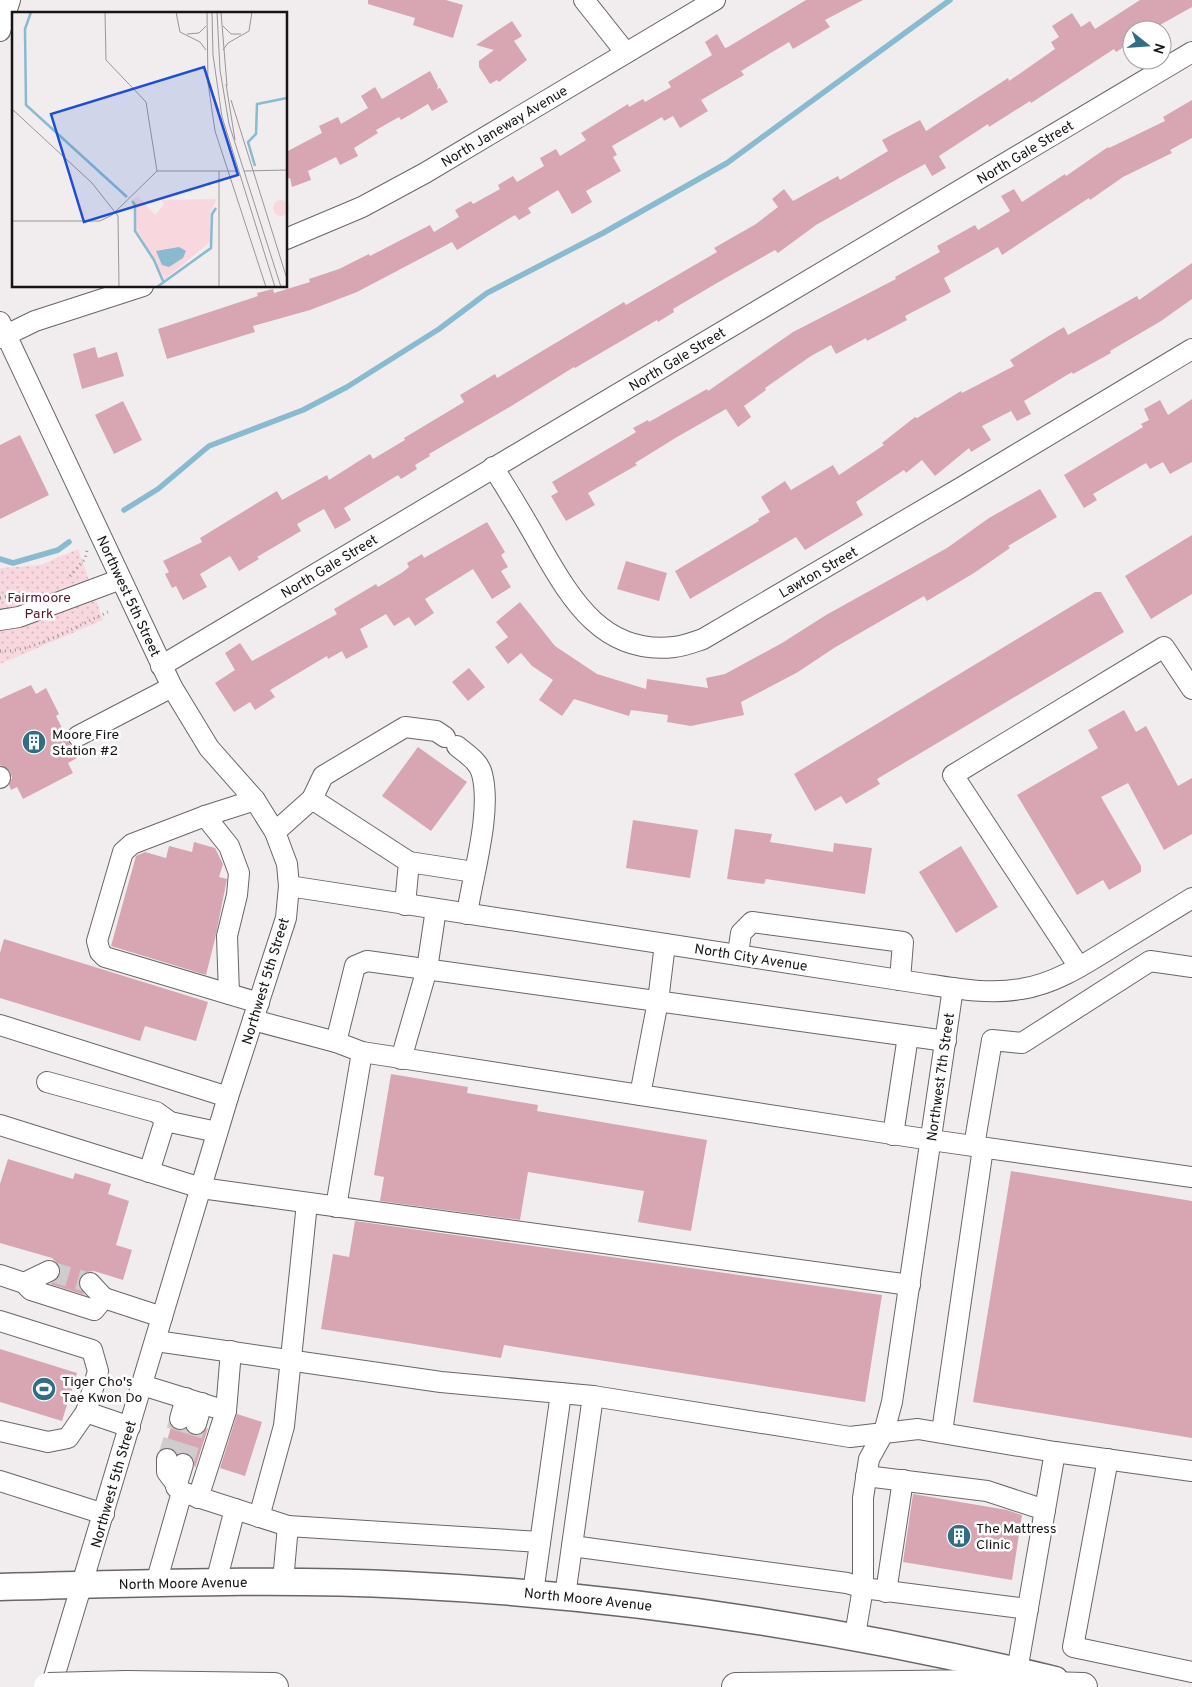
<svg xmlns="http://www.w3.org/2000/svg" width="1192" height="1687" font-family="Overpass,sans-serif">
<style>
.grass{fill:url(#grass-dots)}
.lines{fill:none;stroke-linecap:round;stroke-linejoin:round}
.stream{stroke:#89bacf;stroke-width:5.5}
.building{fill:#d7a6b2}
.minor-tunnel{stroke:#d0cccd;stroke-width:20;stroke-dasharray:20 10;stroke-linecap:butt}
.minor-casing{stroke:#6a6667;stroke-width:22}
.major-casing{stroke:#6a6667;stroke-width:29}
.highway-casing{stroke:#6a6667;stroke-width:30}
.path{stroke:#989596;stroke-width:3;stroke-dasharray:1 4;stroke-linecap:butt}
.minor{stroke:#fff;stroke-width:20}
.major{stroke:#fff;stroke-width:26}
.highway{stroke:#fff;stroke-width:28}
.highway-bridge-casing{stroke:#6a6667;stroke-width:30;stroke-linecap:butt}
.highway-bridge{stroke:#fff;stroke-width:28}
.labels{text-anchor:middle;stroke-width:5;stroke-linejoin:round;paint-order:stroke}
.street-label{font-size:14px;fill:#161415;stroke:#fff}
.park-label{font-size:14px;fill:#51162a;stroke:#fff}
.poi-label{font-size:14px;fill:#161415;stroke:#fff;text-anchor:start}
.inset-river{fill:none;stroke:#89bacf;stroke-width:2.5}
.inset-road{fill:none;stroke:#999697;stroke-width:1}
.view{fill:#1d4ed8;fill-opacity:0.15;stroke:#1d4ed8;stroke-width:2.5}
.inset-edge{fill:none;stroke:#161415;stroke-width:2.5}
</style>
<defs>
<pattern id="grass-dots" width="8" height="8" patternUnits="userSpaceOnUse" patternTransform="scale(1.25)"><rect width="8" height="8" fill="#f8d7de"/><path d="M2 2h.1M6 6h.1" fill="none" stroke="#d4b8be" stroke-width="1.8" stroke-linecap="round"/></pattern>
</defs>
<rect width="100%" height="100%" fill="#f1edee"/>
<polygon class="grass" points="78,549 103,620 0,664 0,568 41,565"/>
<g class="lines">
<g class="stream">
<polyline points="124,510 158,489 209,446 303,410 347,387 439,329 487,293 603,233 727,163 950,0"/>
<polyline points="0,559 13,563 58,550 69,542"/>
</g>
</g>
<g class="building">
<polygon points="368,0 446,0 463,5 453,38 413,25 415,18 368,4"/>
<polygon points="806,0 863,0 825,20 830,27 793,49 789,42 741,71 744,75 701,100 708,111 680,128 673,116 664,121 662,117 612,146 617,155 613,157 621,171 586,191 592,202 572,214 558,190 528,208 531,213 519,220 515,215 457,250 452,242 357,292 310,310 253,326 255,332 167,359 158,329 258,296 257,293 273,289 274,293 310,282 309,279 339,269 369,254 370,256 430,225 434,232 459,217 455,210 471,201 473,204 500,189 498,185 513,176 517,182 544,166 540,158 556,149 560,156 586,140 581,133 628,104 629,107 643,99 645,102 671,87 668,82 712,55 705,42 717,34 725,48 728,47"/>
<polygon points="1140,0 1192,0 1192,7 1151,30 1132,30 1132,42 1116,52 1114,49 1031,103 1030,101 989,127 988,124 939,156 946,168 932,176 925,164 901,177 816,225 778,253 775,250 717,283 673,309 674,312 658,322 657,320 575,368 574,367 513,405 429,454 430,456 415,465 417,469 401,479 398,475 344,508 351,520 335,529 324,509 297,524 301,531 257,557 259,559 239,571 230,556 200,574 207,587 183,600 176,586 172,588 165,574 169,572 163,561 202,542 200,538 277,491 282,500 327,475 329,480 370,454 373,459 405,440 404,438 464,402 460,395 495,374 497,378 624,302 626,305 717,252 714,248 756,224 778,207 772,199 784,189 793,201 838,176 840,180 888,151 882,140 920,120 926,131 1008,78 1009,81 1055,49 1051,42 1059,37 1052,26 1072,13 1081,27 1090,21 1095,29"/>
<polygon points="512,21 522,36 514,41 527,60 499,82 497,80 490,84 479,67 479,61 494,50 476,45"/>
<polygon points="430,71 438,86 437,89 440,88 448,102 432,111 428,104 401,120 399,117 376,130 378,133 354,148 358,156 340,165 336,157 308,171 311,180 292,187 290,178 286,179 286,152 322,133 319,126 338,117 341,124 368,108 361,96 375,87 382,99"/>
<polygon points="1192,100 1192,138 1170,150 1172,153 1123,177 1090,200 1089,198 1002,255 998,247 944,278 951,292 905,316 907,320 867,341 866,338 836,354 831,345 811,356 765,388 766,390 744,406 751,417 738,427 726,409 677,437 635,463 637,465 588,493 595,505 566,521 551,496 558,492 552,482 628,437 636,432 633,428 648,420 649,422 707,389 708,391 793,332 896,279 895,277 940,252 937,246 975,225 978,230 1010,211 1001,196 1014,189 1022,202 1065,174 1066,176 1108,147 1109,148 1165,121 1163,117"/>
<polygon points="1192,263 1192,299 1161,321 1110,351 1111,353 1073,374 1072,372 1024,401 1031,414 1017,421 1011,411 982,426 991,440 971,452 969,448 935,476 922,460 906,473 904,470 856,502 863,515 805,550 796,537 690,599 675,571 759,521 758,519 770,512 761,497 785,481 791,490 833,465 839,475 884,445 882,443 915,417 917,418 961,391 962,393 1014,366 1010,360 1047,337 1064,327 1068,335 1137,296 1139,300"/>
<polygon points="95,347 98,358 117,352 124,376 82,389 73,354"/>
<polygon points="1192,399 1192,462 1170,474 1163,462 1150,469 1146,463 1093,494 1097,500 1084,508 1064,475 1143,427 1141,424 1149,420 1144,409 1160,400 1168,415"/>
<polygon points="123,401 142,440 114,454 95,415"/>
<polygon points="20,435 49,495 0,519 0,445"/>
<polygon points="1040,489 1057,517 1008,546 1010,548 974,573 927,601 924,596 834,648 798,672 741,702 744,715 691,726 667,722 668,715 631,710 629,716 574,699 562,716 539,700 553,680 532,666 521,653 508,664 495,647 508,637 496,622 520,602 555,646 597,674 646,689 647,679 708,688 706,678 725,674 782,643 826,615 947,548 989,518"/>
<polygon points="487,522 505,552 501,555 508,567 501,571 511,587 492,599 473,569 425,599 434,613 415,626 409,617 394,626 386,614 360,629 368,647 346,659 342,651 328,659 327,656 270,690 275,697 255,710 250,702 234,712 215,683 235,670 225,653 240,643 252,661 337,614 334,609 376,584 378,587 403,572 409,567 407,563 422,554 424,558"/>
<polygon points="1192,535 1192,594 1151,619 1125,576"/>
<polygon points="626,561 667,573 659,601 617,589"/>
<polygon points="1095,592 1101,592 1124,632 877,779 880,784 846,804 841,796 815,811 794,774"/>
<polygon points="469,668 485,687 468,701 452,682"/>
<polygon points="31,685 36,694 46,688 59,714 56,716 77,758 68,763 73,773 23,799 17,787 11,790 9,785 12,778 10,771 0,765 0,699"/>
<polygon points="1124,710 1136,732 1146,726 1178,786 1192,778 1192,834 1164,850 1128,783 1101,797 1141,866 1141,872 1109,890 1103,880 1077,895 1017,795 1098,748 1088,730"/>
<polygon points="418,747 467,782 431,831 382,796"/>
<polygon points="633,820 698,830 690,878 626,868"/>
<polygon points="735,829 772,834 770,842 833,852 834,843 872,848 865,894 766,879 764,884 727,879"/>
<polygon points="194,842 215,848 223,864 219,877 227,879 215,939 206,975 111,946 136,856 145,852 166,858 169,846 192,852"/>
<polygon points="961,846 998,907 956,933 919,872"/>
<polygon points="4,939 208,1002 196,1041 145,1026 140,1041 0,998 0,953"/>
<polygon points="391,1074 468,1087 467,1093 538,1105 537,1111 707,1140 691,1231 638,1222 644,1191 528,1172 520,1220 380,1201 384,1177 374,1175"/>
<polygon points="8,1159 73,1179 75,1173 111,1184 108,1194 129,1201 116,1245 132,1250 123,1280 94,1271 87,1272 79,1280 79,1286 85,1295 50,1284 58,1278 61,1272 59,1265 52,1258 0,1243 0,1184"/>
<polygon points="1011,1171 1192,1201 1192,1438 973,1402"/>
<polygon points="355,1221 882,1295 865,1402 504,1345 501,1358 321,1329 333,1254 349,1257"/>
<polygon points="0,1349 77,1373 62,1421 0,1402"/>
<polygon points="237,1414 262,1422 245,1476 220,1468"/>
<polygon points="171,1427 177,1430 186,1429 193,1435 199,1435 208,1428 195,1468 191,1456 186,1453 178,1454 172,1449 165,1448"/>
<polygon points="913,1494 1007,1510 1022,1515 1012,1580 903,1562"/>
</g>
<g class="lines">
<g class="minor-tunnel">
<polyline points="49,1271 90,1283"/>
<polyline points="167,1459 180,1419"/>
<polyline points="183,1464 196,1424"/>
</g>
<g class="minor-casing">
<g id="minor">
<polyline points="584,0 626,53"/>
<polyline points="0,31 10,0"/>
<polyline points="286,239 362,207 425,173 715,0"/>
<polyline points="0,322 172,687 209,748 255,800 275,832 287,864 289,886 286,918 228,1097 51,1687"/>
<polyline points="0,338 35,321 143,286"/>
<path d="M 493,467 C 510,494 527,522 542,549 C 572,601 604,655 674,647 C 684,646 694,642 703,639 L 962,487 L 1192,349"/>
<polyline points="0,620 19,617 121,579"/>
<polyline points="161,666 1192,52"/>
<polyline points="78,736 172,687"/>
<path d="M 457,746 C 466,754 479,761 482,774 C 492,812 473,874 467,914"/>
<polyline points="0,778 0,777"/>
<polyline points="312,799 409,862 405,905"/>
<polyline points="255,800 205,816 132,844 123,852 97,941 100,952 105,957 259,1003"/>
<polyline points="205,816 229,846 239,873 237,895 227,936 229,994"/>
<polyline points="275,832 312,799 323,776 405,727 436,731 445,737"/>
<polyline points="409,862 474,872"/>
<path d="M 289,886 L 919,983 C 952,988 988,995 1021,989 C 1055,984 1085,964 1114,946 C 1140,930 1166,914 1192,898"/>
<polyline points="738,954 741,933 752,922 903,942 900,980"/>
<polyline points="1079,967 953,775 1164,647 1192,689"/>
<polyline points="253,1020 336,1042 362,1052 931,1140 1192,1177"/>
<polyline points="0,1025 228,1097"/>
<polyline points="336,1042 355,966 367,961 946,1041"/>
<polyline points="401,1059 427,969 436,909"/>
<polyline points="47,1082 156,1112 170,1122"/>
<polyline points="640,1095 658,1001 665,944"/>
<polyline points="0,1125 201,1188 910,1285"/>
<polyline points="893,1135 908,1036"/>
<polyline points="974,1146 992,1040 1022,1043 1150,961 1192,967"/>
<polyline points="149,1172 164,1124 170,1122 217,1132"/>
<polyline points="336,1207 362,1052"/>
<polyline points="0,1275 24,1283 31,1290 94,1310 104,1298 162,1317"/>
<polyline points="24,1283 49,1271"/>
<polyline points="90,1283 104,1298"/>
<polyline points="0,1321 92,1350 98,1371 86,1412 130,1427"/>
<polyline points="156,1341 441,1382 593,1396 850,1437 918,1429 1055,1452 1192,1471"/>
<polyline points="142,1385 226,1411 198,1498"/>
<polyline points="226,1411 231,1351"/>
<polyline points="180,1419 186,1398"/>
<polyline points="196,1424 202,1403"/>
<polyline points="0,1431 48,1442 68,1438 86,1412"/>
<polyline points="942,1432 983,1148"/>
<polyline points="167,1459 167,1472 182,1492"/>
<polyline points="1108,1459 1073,1647 1192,1672"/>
<polyline points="866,1476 987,1491 1045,1510"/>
<polyline points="0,1481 104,1514"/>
<polyline points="176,1487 183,1464"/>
<polyline points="259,1517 284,1426 307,1203"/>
<polyline points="572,1546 847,1583 863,1588 1028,1609"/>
<polyline points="283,1581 288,1526 540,1542"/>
<polyline points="216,1582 235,1509"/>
<polyline points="156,1583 182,1492 288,1526"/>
<polyline points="886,1592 903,1480"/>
<polyline points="533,1593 561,1393"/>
<polyline points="565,1596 593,1396"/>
<polyline points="855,1635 863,1588 863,1498 869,1459 884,1432 892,1402 953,988"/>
<polyline points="1017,1671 1055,1452"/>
</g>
</g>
<g class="major-casing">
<path id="major" d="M 0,1587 C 135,1584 271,1578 406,1585 C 626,1596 841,1628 1055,1680"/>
</g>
<g class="highway-casing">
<g id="highway">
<polyline points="126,1685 274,1687"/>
<polyline points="736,1687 984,1684 1083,1687"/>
</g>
</g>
<g class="path">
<polyline points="70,576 85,559 87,550"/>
<polyline points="0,598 24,592"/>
<path d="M 0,651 C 32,653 78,625 108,612"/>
</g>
<use href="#minor" class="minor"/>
<use href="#major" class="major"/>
<use href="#highway" class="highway"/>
<g class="highway-bridge-casing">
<polyline id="highway-bridge" points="48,1687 126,1685"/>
</g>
<use href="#highway-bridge" class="highway-bridge"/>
</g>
<defs>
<g id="building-disc" transform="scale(1.25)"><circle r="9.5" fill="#316e85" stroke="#fff"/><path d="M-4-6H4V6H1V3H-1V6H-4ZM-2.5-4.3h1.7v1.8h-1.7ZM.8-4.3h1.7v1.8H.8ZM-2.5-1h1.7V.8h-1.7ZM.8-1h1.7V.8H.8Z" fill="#fff"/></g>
<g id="stadium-disc" transform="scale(1.25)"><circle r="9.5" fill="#316e85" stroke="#fff"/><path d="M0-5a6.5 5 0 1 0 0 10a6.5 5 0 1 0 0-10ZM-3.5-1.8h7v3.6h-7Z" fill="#fff"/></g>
</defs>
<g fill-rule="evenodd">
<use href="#building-disc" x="34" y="742"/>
<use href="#stadium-disc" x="44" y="1389"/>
<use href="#building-disc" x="959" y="1536"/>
</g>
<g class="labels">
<g class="street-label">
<text transform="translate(504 126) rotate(-31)" y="5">North Janeway Avenue</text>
<text transform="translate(1025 152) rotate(-31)" y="5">North Gale Street</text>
<text transform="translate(677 359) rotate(-31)" y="5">North Gale Street</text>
<text transform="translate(329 566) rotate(-31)" y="5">North Gale Street</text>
<text transform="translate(818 572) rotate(-30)" y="5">Lawton Street</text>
<text transform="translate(129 596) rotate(65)" y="5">Northwest 5th Street</text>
<text transform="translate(751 957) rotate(9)" y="5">North City Avenue</text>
<text transform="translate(265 981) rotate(-73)" y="5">Northwest 5th Street</text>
<text transform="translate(940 1077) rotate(-82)" y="5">Northwest 7th Street</text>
<text transform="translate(113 1484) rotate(-74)" y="5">Northwest 5th Street</text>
<text transform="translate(183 1583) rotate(-1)" y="5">North Moore Avenue</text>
<text transform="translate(588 1599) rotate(6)" y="5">North Moore Avenue</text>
</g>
<g class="park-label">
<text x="39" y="602">Fairmoore<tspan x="39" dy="16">Park</tspan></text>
</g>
<g class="poi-label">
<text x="52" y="739">Moore Fire<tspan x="52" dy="16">Station #2</tspan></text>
<text x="62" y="1386">Tiger Cho's<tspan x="62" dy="16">Tae Kwon Do</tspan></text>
<text x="976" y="1533">The Mattress<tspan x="976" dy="16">Clinic</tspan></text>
</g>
</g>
<g transform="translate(12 12)">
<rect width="275" height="275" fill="#f1edee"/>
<path d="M 126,184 L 143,203 L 152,193 L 150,188 L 205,187 L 198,200 L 199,229 L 153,267 L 123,215 L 124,194 L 120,188 Z" fill="#f8d7de"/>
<path d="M261 196a8 8 0 1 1 16 0a8 8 0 1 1-16 0Z" fill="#f8d7de"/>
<path d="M 167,235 L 174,239 L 171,246 L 157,255 L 150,253 L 144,239 Z" fill="#89bacf"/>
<path class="inset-river" d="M 19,0 L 13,17 L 14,93 L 115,185M 243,154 L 236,130 L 244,122 L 245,92 L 275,86M 120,189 L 123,193 L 123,219 L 142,248 L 151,269M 145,275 L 199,236 L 200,202 L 204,196"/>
<path class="inset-road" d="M 93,0 L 94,48 L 134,90 L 145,159M 164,0 L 168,20 L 188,30 L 194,38M 195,0 L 196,71 L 203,119 L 254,275M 200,0 L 201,43 L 210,105 L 263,275M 205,0 L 208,58 L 217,112 L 269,275M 209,0 L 215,74M 211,14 L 219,22 L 229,22M 175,22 L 187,21 L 194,14M 211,38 L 216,31 L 237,19 L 240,0M 195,65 L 207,99M 214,72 L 223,128M 219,88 L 275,267M 0,97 L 80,171 L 106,204 L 107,275M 232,159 L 275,158M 0,209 L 88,209 L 100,203 L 145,159 L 226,159M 207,275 L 207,159"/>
<path class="view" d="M 192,55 L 226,163 L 72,210 L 39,102 Z"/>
<rect width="275" height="275" class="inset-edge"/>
</g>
<g transform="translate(1147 45) rotate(107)"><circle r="24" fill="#ffffff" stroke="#a2a1a1"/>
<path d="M0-4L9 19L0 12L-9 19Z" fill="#316e85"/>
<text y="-8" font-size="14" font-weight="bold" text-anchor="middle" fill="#161415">N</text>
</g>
</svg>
